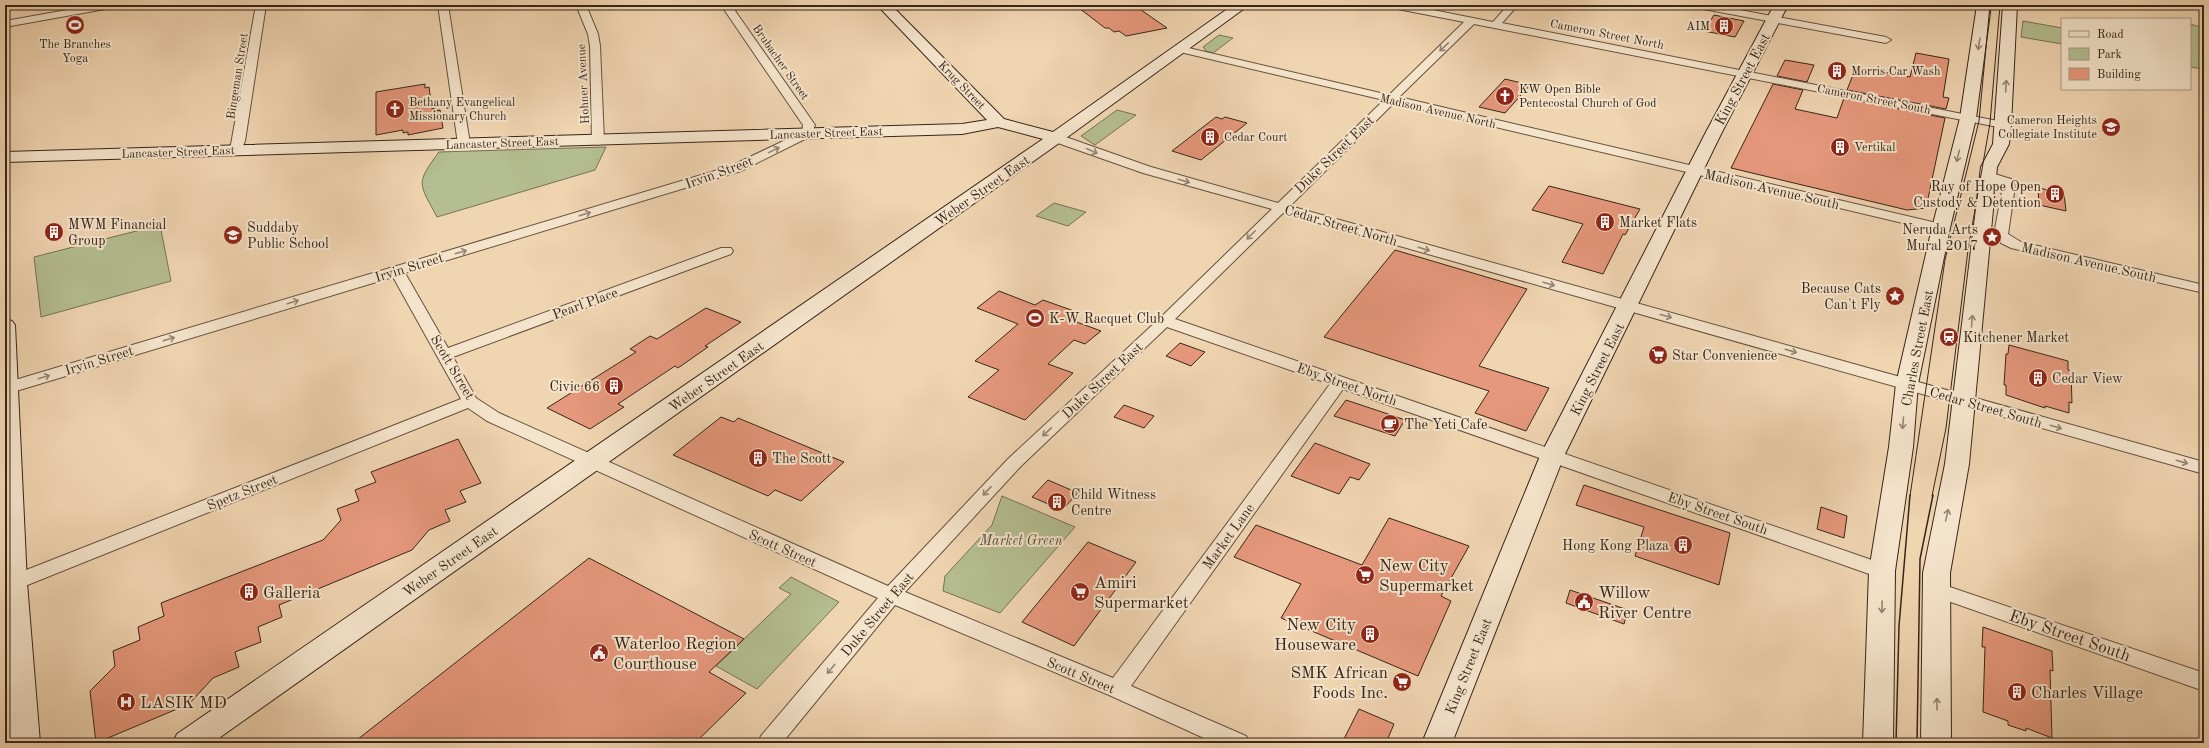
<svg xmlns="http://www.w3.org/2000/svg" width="2209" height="748" font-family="'Old Standard TT',serif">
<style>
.green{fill:#b4be90;stroke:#767254}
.building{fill:#e6987c;stroke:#372519}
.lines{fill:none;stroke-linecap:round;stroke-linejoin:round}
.street-casing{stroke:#65513f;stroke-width:2}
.secondary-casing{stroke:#372519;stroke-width:2}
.street{fill:#f5e4cc;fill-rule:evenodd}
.secondary{fill:#f5e4cc;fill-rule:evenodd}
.tram-far1{stroke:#372519;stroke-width:1}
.tram{stroke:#372519;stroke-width:1.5}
.oneway{stroke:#968472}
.labels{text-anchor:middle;stroke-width:4;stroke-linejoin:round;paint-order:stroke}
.far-poi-label{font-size:12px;fill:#372519;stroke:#f5e4cc;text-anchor:start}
.far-street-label{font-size:12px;fill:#372519;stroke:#f5e4cc}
.street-label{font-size:14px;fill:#372519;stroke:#f5e4cc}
.poi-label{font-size:14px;fill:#372519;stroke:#f5e4cc;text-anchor:start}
.park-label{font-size:14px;font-style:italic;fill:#564b37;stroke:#f5e4cc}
.near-poi-label{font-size:17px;fill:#372519;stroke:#f5e4cc;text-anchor:start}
.near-street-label{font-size:17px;fill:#372519;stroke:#f5e4cc}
</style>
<rect width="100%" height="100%" fill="#f0d5b1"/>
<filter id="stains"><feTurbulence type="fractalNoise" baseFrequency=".005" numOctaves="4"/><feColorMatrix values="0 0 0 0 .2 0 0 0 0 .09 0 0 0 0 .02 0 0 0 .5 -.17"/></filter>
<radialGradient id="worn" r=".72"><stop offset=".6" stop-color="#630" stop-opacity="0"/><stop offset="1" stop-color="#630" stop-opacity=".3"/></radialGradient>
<g class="green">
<polygon points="2023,21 2062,28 2062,44 2021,37"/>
<polygon points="2190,24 2204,28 2204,69 2190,67"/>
<polygon points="1219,35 1233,38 1213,53 1206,51 1203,47"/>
<polygon points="1117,110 1136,115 1095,145 1081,136"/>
<path d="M 606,147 L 595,170 L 437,217 C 419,183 415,184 439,152 Z"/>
<polygon points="1054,203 1086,212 1068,226 1036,216"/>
<polygon points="160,225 171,281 41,317 34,257"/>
<polygon points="1002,496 1075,527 1000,613 943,591 945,576 992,525"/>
<polygon points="791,577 839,602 757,689 716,666 791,594 779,588"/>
</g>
<g class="building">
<polygon points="1075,5 1134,5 1167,28 1126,36 1119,31 1114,32 1109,28 1105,28"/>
<polygon points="1714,15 1744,21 1735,37 1704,31"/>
<polygon points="1916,53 1949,59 1943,97 1949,98 1946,109 1847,90 1856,67 1910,77"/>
<polygon points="1785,60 1814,65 1807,82 1777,76"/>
<polygon points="1505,79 1530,85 1505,113 1479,107"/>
<polygon points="425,84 425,88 429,87 432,109 434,108 434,111 440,110 443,128 408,135 408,132 403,133 403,130 376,135 376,92"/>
<polygon points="1773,84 1803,90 1795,109 1837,118 1844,98 1945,118 1926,208 1907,210 1731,168"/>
<polygon points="1216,117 1222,119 1225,117 1247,123 1201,160 1172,151"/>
<polygon points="1549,186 1640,209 1625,235 1623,234 1603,274 1562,262 1583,224 1532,210"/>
<polygon points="2038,188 2064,193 2066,211 2039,205"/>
<polygon points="1395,250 1527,289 1479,366 1549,388 1526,431 1475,413 1489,391 1324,337"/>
<polygon points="999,291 1035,305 1043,300 1074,311 1066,318 1101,331 1085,344 1074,340 1048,364 1073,373 1025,420 968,397 999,370 975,361 1018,324 977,308"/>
<polygon points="706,308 741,322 705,346 708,347 678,368 675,366 618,404 624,407 590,429 547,408 636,352 630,349 650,336 657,339"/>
<polygon points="1180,343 1205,352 1191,366 1166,356"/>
<polygon points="2009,345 2068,361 2068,370 2071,371 2072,403 2069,402 2069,413 2045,406 2045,408 2006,395 2006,385 2004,385 2006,354 2008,354"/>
<polygon points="1346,400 1385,413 1405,420 1395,436 1334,416"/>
<polygon points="1124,405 1154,416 1144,428 1114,417"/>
<polygon points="721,417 734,422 738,418 844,462 801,501 775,490 768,496 673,455"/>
<polygon points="458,439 481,483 460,491 466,502 445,510 450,521 429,530 412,550 279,605 282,617 258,627 261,642 235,652 239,667 213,678 189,704 96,743 90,691 115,666 113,651 140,640 138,627 164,616 161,603 323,540 341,520 337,509 359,501 355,490 376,482 371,472"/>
<polygon points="1315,443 1336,451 1370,464 1359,480 1350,477 1339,494 1291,476"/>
<polygon points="1048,480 1078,493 1062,510 1032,497"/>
<polygon points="1584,485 1730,533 1719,585 1635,556 1644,527 1576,505"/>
<polygon points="1821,507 1847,516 1844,538 1817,529"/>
<polygon points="1389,518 1469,546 1441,596 1451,601 1418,676 1281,618 1301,584 1234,557 1256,525 1362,565"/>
<polygon points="1088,542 1136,562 1074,646 1022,622"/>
<polygon points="589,558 744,639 709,672 746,693 695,743 353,743"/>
<polygon points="1570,590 1628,610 1624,624 1566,603"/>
<polygon points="1983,627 2052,651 2053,671 2050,670 2052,738 2026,728 2026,731 2008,725 2008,721 1983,712 1985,647 1982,647"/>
<polygon points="1359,709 1394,724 1386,743 1342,743"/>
</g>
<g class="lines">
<g class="street-casing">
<g id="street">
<polygon points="95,5 116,5 111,8 5,27 5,21"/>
<polygon points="256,5 266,5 245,141 240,153 236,154 230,150"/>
<polygon points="438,5 448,5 470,144 464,148 458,144"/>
<polygon points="576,5 586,5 598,34 600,46 604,141 598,145 592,141 590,46 588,34"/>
<path d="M 721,5 L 731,5 L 815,125 L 811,136 L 741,171 L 405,273 L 448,348 L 721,248 L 731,248 L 733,251 L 731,254 L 453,357 L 476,398 L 499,413 L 888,586 L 1008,459 L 1160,318 L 1272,209 L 1143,173 L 1052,141 L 1050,138 L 1052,135 L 1060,135 L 1151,167 L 1278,203 L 1384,100 L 1180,52 L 1175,49 L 1180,46 L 1389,95 L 1464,22 L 1393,8 L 1388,5 L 1408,5 L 1493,22 L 1508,5 L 1518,5 L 1502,23 L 2003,122 L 2009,125 L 2003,128 L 1474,24 L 1399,97 L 1941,224 L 1948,228 L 1941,232 L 1394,103 L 1290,206 L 2204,462 L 2204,474 L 1283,213 L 1175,319 L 1889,566 L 1892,571 L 1889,576 L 1882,578 L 1875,576 L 1343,389 L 1131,686 L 1246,736 L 1249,743 L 1215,743 L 1109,695 L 895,605 L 782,743 L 758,743 L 761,736 L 878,598 L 487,421 L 468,408 L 20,588 L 13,590 L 6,588 L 6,578 L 461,399 L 393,277 L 13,392 L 5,392 L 5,383 L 718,170 L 733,165 L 802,132 L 803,125 ZM 1167,327 L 1330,384 L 1113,678 L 905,592 L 1020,467 Z"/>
<polygon points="1693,5 1713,5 1886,37 1891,40 1886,43 1698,8"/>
<polygon points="1988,172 2011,179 2015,186 2008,234 2021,242 2204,285 2204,293 2011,248 2001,243 1994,234 2003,186 1984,179 1982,176 1984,173"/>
<polygon points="1935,582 2204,673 2204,691 1928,594 1925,589 1928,584"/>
</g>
</g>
<g class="secondary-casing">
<g id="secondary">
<polygon points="877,5 891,5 1004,119 1053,132 1233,5 1249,5 1062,141 212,743 173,743 177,734 1043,139 998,127 962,134 5,162 5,152 962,124 987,120"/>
<polygon points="1774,5 1788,5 1721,134 1564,456 1452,743 1422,743 1540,456 1705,134"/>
<polygon points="1977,5 1991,5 1976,118 1950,228 1918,384 1913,447 1895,571 1893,743 1863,743 1869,571 1889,447 1896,384 1932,228 1960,118"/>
<polygon points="2003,5 2017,5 2011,125 2009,144 1997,167 1969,464 1950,573 1951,743 1921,743 1923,573 1945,464 1981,167 1993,144"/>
<polygon points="2196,5 2204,5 2204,9 2198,8"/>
<polygon points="5,319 12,321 15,325 27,583 40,743 10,743 5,671"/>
</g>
</g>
<use href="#street" class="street"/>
<use href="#secondary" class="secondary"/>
<g class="tram-far1">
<polyline points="1910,496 1945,260 1979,121 1990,5"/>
<polyline points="1932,496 1946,428 1968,250 1990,123 2000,5"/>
</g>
<g class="tram">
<polyline points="1896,743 1899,626 1910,495"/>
<polyline points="1917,743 1920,559 1933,495"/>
</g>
</g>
<defs><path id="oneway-shaft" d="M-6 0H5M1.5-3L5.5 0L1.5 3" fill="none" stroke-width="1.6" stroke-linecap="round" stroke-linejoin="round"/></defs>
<g class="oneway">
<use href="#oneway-shaft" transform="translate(1979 44) rotate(99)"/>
<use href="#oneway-shaft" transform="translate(1444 47) rotate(136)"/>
<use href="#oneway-shaft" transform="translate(2006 86) rotate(-87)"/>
<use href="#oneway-shaft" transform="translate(774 150) rotate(-26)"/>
<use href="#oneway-shaft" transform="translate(1092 151) rotate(25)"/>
<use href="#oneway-shaft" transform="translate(1958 156) rotate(104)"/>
<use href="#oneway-shaft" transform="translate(1184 181) rotate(16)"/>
<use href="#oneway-shaft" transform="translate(585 214) rotate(-17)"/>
<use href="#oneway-shaft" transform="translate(1251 235) rotate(135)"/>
<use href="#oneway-shaft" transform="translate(1424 249) rotate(16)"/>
<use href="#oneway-shaft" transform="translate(461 252) rotate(-17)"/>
<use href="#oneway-shaft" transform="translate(1549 284) rotate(16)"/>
<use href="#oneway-shaft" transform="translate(293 302) rotate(-17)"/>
<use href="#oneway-shaft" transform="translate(1666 316) rotate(15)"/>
<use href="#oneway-shaft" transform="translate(1972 321) rotate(-85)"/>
<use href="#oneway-shaft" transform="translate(169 339) rotate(-17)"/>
<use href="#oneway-shaft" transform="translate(1791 351) rotate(16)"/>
<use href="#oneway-shaft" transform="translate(44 377) rotate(-17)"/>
<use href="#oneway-shaft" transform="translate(1903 423) rotate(95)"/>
<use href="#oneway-shaft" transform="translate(2056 427) rotate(16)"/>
<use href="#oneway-shaft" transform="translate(1047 432) rotate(137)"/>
<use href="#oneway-shaft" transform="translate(2182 462) rotate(16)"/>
<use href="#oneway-shaft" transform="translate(987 491) rotate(133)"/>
<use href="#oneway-shaft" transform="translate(1947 515) rotate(-77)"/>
<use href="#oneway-shaft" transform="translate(1882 607) rotate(91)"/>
<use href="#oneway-shaft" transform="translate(831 669) rotate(129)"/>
<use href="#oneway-shaft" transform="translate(1937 704) rotate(-91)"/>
</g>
<defs>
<g id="stadium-disc" transform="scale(1)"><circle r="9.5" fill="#8f2418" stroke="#f5e4cc"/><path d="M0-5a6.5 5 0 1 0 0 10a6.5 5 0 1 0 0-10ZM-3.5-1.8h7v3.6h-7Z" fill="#fff"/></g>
<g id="building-disc" transform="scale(1)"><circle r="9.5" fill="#8f2418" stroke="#f5e4cc"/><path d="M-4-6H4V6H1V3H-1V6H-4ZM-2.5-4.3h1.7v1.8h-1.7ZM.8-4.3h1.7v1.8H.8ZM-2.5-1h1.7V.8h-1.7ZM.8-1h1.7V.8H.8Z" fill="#fff"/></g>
<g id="church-disc" transform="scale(1)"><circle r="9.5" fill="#8f2418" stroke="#f5e4cc"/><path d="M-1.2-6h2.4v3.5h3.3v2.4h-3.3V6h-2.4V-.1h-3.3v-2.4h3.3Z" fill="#fff"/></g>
<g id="school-disc" transform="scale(1)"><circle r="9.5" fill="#8f2418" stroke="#f5e4cc"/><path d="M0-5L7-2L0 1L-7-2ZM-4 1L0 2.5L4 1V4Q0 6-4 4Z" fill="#fff"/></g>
<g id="sight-disc" transform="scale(1)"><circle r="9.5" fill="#8f2418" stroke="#f5e4cc"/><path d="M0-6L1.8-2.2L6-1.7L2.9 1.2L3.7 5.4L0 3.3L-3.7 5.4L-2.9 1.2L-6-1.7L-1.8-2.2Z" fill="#fff"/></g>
<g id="station-disc" transform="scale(1)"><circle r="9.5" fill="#8f2418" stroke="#f5e4cc"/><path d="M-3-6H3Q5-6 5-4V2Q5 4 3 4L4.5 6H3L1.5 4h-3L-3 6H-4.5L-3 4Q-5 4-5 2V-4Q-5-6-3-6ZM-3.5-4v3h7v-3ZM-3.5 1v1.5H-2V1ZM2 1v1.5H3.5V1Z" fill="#fff"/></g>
<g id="supermarket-disc" transform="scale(1)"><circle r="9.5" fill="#8f2418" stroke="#f5e4cc"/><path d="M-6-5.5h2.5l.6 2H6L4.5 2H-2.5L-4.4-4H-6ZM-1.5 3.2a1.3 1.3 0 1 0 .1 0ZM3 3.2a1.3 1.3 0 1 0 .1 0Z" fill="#fff"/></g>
<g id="cafe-disc" transform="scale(1)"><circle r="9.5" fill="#8f2418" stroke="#f5e4cc"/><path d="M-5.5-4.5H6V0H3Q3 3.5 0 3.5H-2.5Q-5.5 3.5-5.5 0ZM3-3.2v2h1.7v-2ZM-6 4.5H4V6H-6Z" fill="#fff"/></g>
<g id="civic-disc" transform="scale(1)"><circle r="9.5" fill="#8f2418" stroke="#f5e4cc"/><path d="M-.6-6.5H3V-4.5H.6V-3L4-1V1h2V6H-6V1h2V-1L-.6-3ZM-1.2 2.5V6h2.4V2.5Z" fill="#fff"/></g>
<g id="hospital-disc" transform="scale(1)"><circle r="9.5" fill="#8f2418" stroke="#f5e4cc"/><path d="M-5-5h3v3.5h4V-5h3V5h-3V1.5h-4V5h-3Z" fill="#fff"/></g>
</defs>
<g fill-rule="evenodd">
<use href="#stadium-disc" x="75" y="25"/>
<use href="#building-disc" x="1724" y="26"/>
<use href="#building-disc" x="1837" y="71"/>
<use href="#church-disc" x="1505" y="96"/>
<use href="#church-disc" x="395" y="109"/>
<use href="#school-disc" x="2111" y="127"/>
<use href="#building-disc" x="1210" y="137"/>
<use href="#building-disc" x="1840" y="147"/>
<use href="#building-disc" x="2055" y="194"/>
<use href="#building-disc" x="1605" y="222"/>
<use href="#building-disc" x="54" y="232"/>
<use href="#school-disc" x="233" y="235"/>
<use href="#sight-disc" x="1992" y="237"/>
<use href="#sight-disc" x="1895" y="296"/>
<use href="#stadium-disc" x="1035" y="318"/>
<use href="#station-disc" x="1949" y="337"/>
<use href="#supermarket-disc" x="1658" y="355"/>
<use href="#building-disc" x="2038" y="378"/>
<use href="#building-disc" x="614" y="386"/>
<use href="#cafe-disc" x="1390" y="424"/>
<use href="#building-disc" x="758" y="458"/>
<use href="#building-disc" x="1057" y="502"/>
<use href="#building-disc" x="1683" y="545"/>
<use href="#supermarket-disc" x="1365" y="575"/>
<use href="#building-disc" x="249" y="592"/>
<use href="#supermarket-disc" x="1080" y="592"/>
<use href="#civic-disc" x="1584" y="602"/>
<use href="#building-disc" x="1370" y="634"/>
<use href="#civic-disc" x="599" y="653"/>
<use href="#supermarket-disc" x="1402" y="682"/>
<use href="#building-disc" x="2017" y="692"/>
<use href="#hospital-disc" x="126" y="702"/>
</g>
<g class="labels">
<g class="far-poi-label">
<text x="1710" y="30" text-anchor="end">AIM</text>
<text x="75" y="48" text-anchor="middle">The Branches<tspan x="75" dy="14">Yoga</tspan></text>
<text x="1851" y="75">Morris Car Wash</text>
<text x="1519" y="93">KW Open Bible<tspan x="1519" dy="14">Pentecostal Church of God</tspan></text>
<text x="409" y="106">Bethany Evangelical<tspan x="409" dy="14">Missionary Church</tspan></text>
<text x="2097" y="124" text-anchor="end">Cameron Heights<tspan x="2097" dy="14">Collegiate Institute</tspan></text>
<text x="1224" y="141">Cedar Court</text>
<text x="1854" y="151">Vertikal</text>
</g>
<g class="far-street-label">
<text transform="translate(1607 34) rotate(11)" y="4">Cameron Street North</text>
<text transform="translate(781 62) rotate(55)" y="4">Brubacher Street</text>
<text transform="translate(237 76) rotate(-81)" y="4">Bingeman Street</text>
<text transform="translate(583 84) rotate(-93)" y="4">Hohner Avenue</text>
<text transform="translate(962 85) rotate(46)" y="4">Krug Street</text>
<text transform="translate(1874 99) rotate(11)" y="4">Cameron Street South</text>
<text transform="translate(1438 111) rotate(13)" y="4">Madison Avenue North</text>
<text transform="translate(826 133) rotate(-2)" y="4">Lancaster Street East</text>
<text transform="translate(502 143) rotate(-2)" y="4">Lancaster Street East</text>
<text transform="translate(178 152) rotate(-2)" y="4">Lancaster Street East</text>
</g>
<g class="street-label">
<text transform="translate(1742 79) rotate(-62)" y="5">King Street East</text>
<text transform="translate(1334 154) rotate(-44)" y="5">Duke Street East</text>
<text transform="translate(719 172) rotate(-20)" y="5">Irvin Street</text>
<text transform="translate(1772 189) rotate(13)" y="5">Madison Avenue South</text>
<text transform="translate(982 190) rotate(-35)" y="5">Weber Street East</text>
<text transform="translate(1341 225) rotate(16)" y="5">Cedar Street North</text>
<text transform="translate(2089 262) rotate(13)" y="5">Madison Avenue South</text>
<text transform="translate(409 267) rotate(-17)" y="5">Irvin Street</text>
<text transform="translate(585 303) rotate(-20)" y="5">Pearl Place</text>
<text transform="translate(1917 348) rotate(-79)" y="5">Charles Street East</text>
<text transform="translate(99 360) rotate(-17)" y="5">Irvin Street</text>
<text transform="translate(453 367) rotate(59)" y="5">Scott Street</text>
<text transform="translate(1597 369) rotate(-63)" y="5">King Street East</text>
<text transform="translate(716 376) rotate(-35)" y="5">Weber Street East</text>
<text transform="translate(1102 380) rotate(-43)" y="5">Duke Street East</text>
<text transform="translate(1347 384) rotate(19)" y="5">Eby Street North</text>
<text transform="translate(1986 407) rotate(16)" y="5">Cedar Street South</text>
<text transform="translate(242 492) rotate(-22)" y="5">Spetz Street</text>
<text transform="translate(1718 513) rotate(19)" y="5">Eby Street South</text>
<text transform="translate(1228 536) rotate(-54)" y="5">Market Lane</text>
<text transform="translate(783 548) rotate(24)" y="5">Scott Street</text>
<text transform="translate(450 561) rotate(-35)" y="5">Weber Street East</text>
<text transform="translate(877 614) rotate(-50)" y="5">Duke Street East</text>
<text transform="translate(1468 666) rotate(-68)" y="5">King Street East</text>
<text transform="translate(1081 675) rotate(23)" y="5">Scott Street</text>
</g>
<g class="poi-label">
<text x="2041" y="191" text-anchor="end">Ray of Hope Open<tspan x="2041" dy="16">Custody &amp; Detention</tspan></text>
<text x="1619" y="227">Market Flats</text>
<text x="68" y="229">MWM Financial<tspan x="68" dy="16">Group</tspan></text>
<text x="247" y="232">Suddaby<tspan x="247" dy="16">Public School</tspan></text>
<text x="1978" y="234" text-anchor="end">Neruda Arts<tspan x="1978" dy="16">Mural 2017</tspan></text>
<text x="1881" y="293" text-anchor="end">Because Cats<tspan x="1881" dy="16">Can't Fly</tspan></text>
<text x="1049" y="323">K-W Racquet Club</text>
<text x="1963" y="342">Kitchener Market</text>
<text x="1672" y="360">Star Convenience</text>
<text x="2052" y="383">Cedar View</text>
<text x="600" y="391" text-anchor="end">Civic 66</text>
<text x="1404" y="429">The Yeti Cafe</text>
<text x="772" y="463">The Scott</text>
<text x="1071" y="499">Child Witness<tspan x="1071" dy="16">Centre</tspan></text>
<text x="1669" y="550" text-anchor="end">Hong Kong Plaza</text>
</g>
<g class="park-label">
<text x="1021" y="545">Market Green</text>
</g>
<g class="near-poi-label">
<text x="1379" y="571">New City<tspan x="1379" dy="20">Supermarket</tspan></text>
<text x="1094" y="588">Amiri<tspan x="1094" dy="20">Supermarket</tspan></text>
<text x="263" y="598">Galleria</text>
<text x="1598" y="598">Willow<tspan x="1598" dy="20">River Centre</tspan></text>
<text x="1356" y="630" text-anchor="end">New City<tspan x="1356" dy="20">Houseware</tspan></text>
<text x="613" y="649">Waterloo Region<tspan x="613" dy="20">Courthouse</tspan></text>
<text x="1388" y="678" text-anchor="end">SMK African<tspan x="1388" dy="20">Foods Inc.</tspan></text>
<text x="2031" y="698">Charles Village</text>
<text x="140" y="708">LASIK MD</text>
</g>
<g class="near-street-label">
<text transform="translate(2070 635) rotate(19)" y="6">Eby Street South</text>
</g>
</g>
<rect width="2209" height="748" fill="none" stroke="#f0d5b1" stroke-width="20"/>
<rect x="6" y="6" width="2197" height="736" fill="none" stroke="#372519" stroke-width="2"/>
<rect x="10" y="10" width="2189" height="728" fill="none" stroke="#372519"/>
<rect x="2061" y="18" width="130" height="72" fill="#f5e4cc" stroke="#a99884"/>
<rect x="2069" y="31" width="20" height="6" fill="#f5e4cc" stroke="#a99884"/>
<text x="2097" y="38" font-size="12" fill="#372519">Road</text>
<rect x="2069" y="48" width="20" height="12" fill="#b4be90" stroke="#a99884"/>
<text x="2097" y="58" font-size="12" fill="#372519">Park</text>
<rect x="2069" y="68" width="20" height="12" fill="#e6987c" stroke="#a99884"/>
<text x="2097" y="78" font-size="12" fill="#372519">Building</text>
<rect width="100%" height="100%" filter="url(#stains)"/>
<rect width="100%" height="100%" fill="url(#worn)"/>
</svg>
